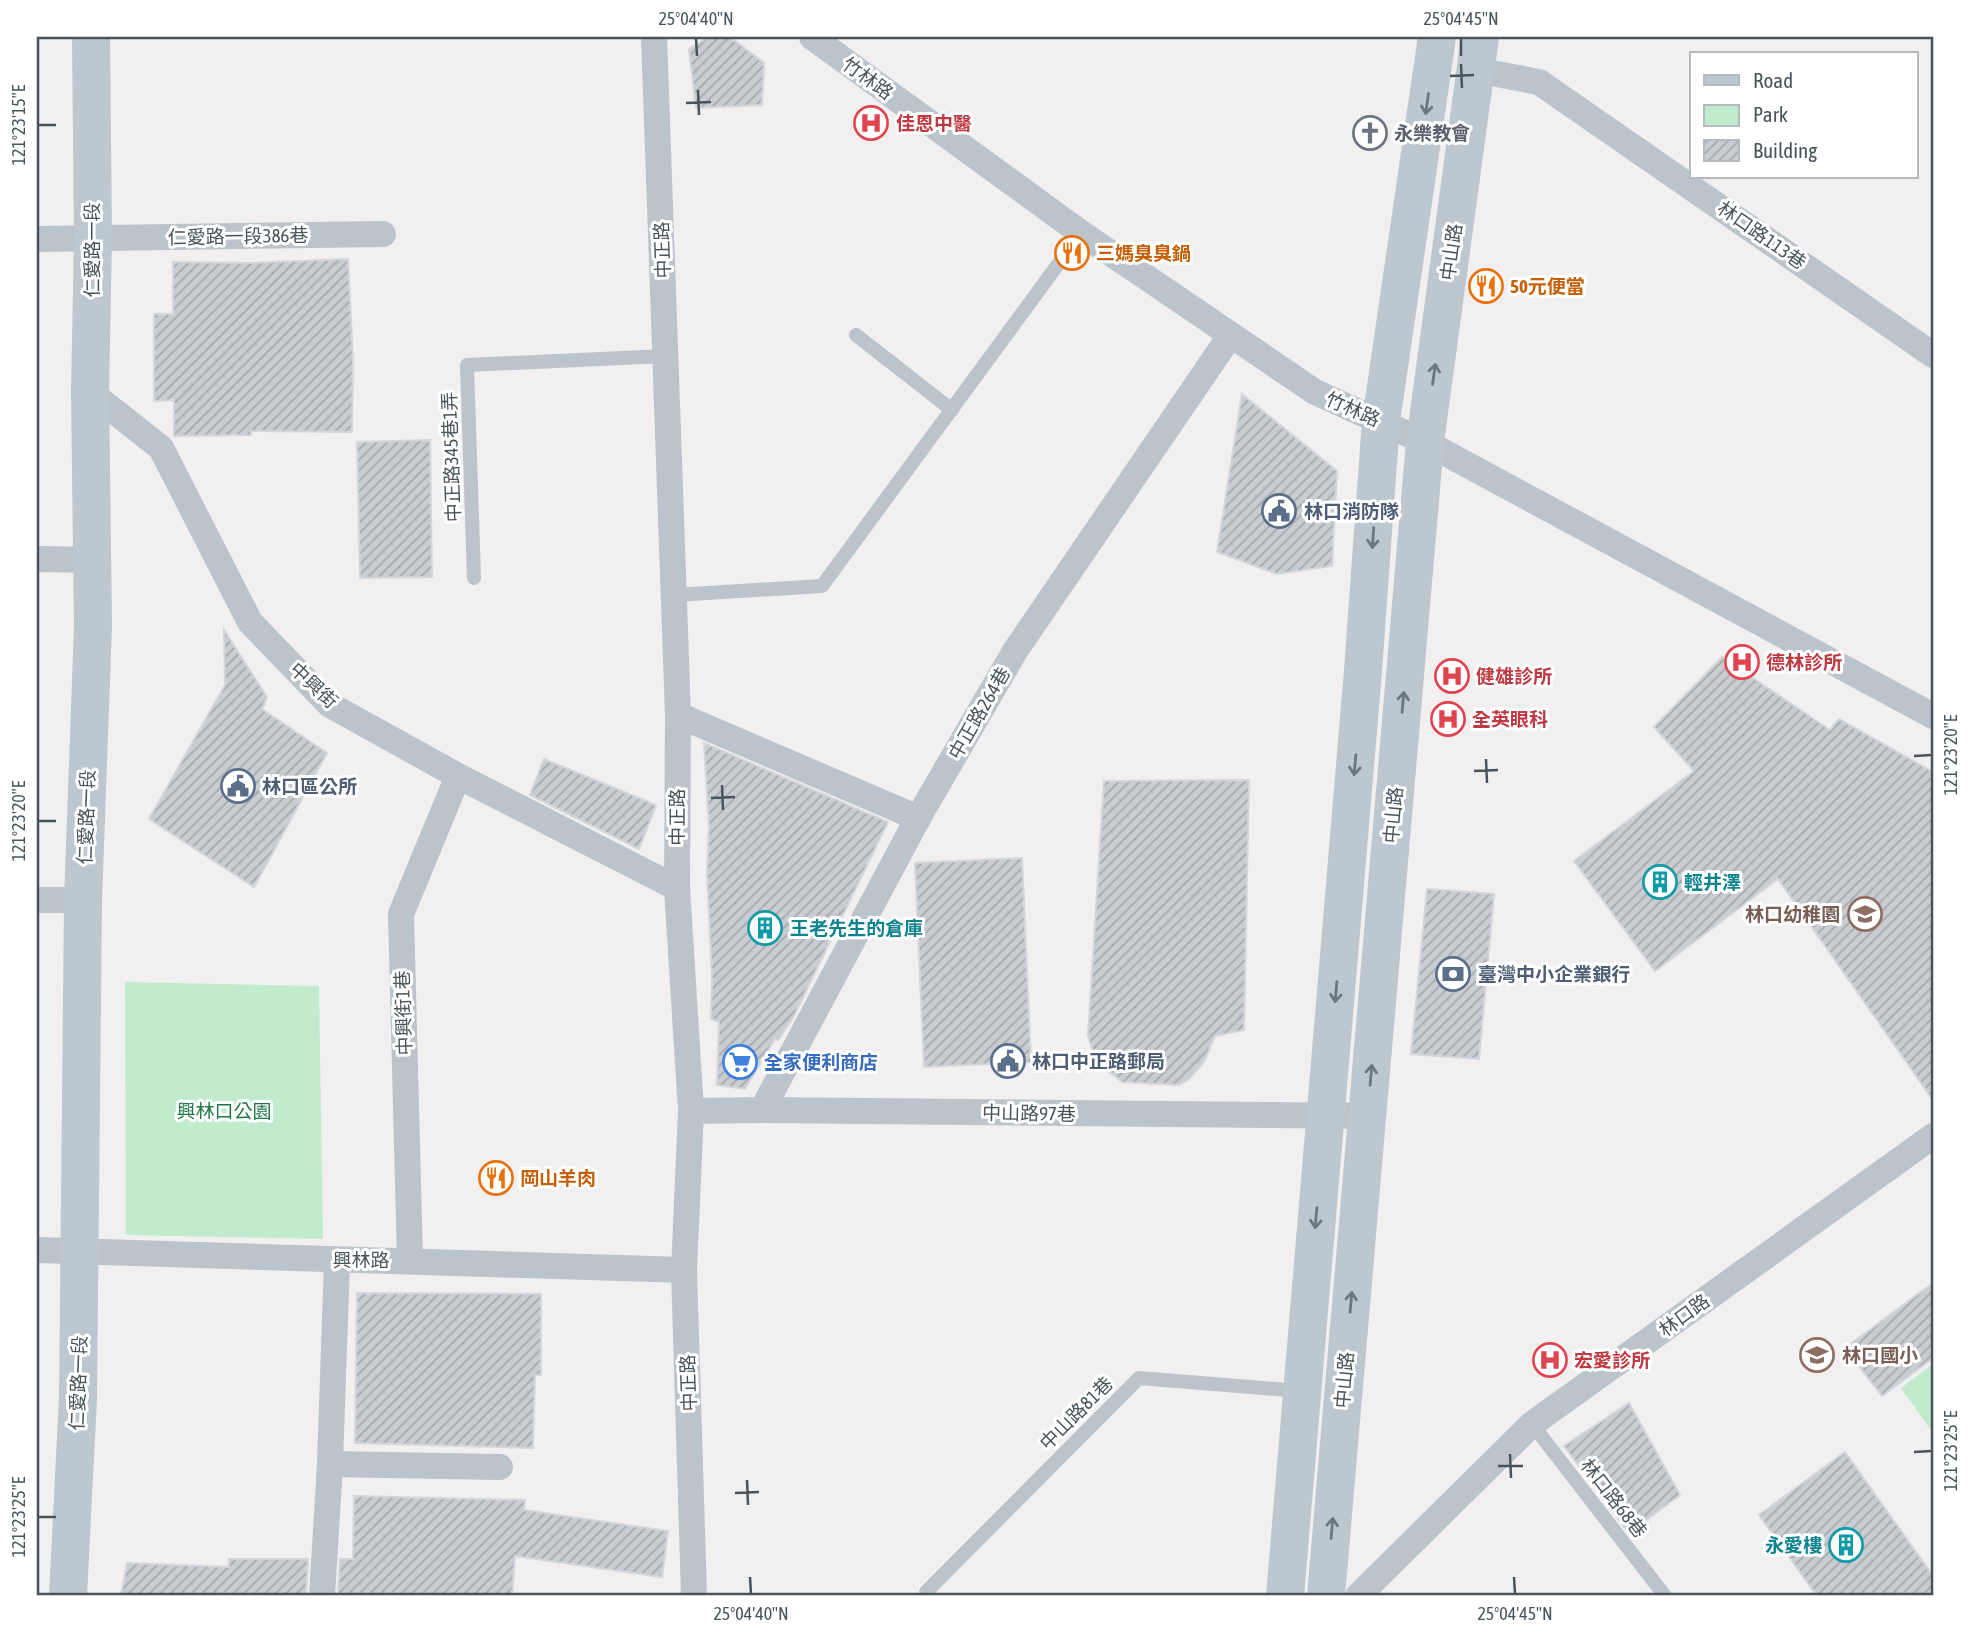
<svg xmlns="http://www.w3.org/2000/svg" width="1970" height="1633" font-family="'Asap Condensed','Noto Sans TC',sans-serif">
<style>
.green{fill:#c0eccd}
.building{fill:url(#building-hatch);stroke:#d3d6da;stroke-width:2}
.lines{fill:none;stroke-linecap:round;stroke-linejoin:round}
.lane{stroke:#bbc4cb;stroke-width:14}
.street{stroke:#bbc4cb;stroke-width:26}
.secondary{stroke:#bcc7cf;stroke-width:38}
.oneway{stroke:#6b767e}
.ticks{fill:none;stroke:#48545b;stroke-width:2.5}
.labels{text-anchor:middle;stroke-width:6;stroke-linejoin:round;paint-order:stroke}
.street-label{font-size:19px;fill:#48545b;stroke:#fff}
.health-label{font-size:19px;font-weight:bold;fill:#be3a42;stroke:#fff;text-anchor:start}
.worship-label{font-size:19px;font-weight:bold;fill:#5b616d;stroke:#fff;text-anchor:start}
.food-label{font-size:19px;font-weight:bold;fill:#c56008;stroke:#fff;text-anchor:start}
.service-label{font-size:19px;font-weight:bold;fill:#4e5e75;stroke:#fff;text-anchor:start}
.culture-label{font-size:19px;font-weight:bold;fill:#0d838f;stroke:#fff;text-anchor:start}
.education-label{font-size:19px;font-weight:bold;fill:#785e54;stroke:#fff;text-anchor:end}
.shop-label{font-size:19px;font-weight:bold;fill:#366cbe;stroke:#fff;text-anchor:start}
.park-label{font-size:19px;fill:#1e7742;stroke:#fff}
.neatline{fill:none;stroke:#48545b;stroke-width:2.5}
.ticks-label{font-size:18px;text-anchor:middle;fill:#48545b}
</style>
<defs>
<pattern id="building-hatch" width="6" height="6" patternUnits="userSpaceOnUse" patternTransform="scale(1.75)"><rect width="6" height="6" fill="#c9ccd1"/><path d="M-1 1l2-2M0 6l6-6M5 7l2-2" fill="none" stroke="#a5a8ad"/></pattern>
</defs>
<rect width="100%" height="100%" fill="#f1efef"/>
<g class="green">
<polygon points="125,982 319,986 323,1239 126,1235"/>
<polygon points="1933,1364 1933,1433 1901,1388"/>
</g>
<g class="building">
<polygon points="709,37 730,37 764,63 762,105 696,108 689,49"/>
<polygon points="348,259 353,360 352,432 251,431 251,435 174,436 174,400 154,401 154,314 173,314 173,262 249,263"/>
<polygon points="1242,394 1337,471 1332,566 1277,574 1217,552"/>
<polygon points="430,440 432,577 360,578 357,442"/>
<polygon points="224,630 267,697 262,709 327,753 254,887 149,819 225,685"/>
<polygon points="1722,657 1830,730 1839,719 1933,772 1933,1100 1778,879 1655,971 1574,861 1694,771 1654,727"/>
<polygon points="704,743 888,822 793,1018 778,1040 775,1039 745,1089 717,1085 719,1022 711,1019 712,977 707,872 709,827"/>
<polygon points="544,759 656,805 639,849 530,795"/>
<polygon points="1249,780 1244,1030 1215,1036 1204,1062 1189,1079 1179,1085 1122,1082 1102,1066 1093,1052 1088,1036 1104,781"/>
<polygon points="1022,858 1031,1062 924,1067 915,863"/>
<polygon points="1427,889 1494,894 1479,1059 1411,1054"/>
<polygon points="1933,1283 1933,1358 1882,1396 1845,1348"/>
<polygon points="357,1293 541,1294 541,1375 535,1375 533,1448 355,1443"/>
<polygon points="1629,1403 1680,1495 1629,1533 1564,1446"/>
<polygon points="1845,1452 1933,1576 1933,1596 1817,1596 1759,1515"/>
<polygon points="354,1496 525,1500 524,1510 668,1531 662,1577 515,1556 512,1596 338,1596 340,1559 353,1559"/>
<polygon points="229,1559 308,1559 306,1596 121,1596 127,1563 229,1567"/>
</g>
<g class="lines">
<g class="lane">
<polyline points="856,335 952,410"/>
<polyline points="474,578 467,365 665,356"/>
<polyline points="674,595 822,586 1081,233"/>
<polyline points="1532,1424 1665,1596"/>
<polyline points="926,1592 1139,1378 1300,1391"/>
</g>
<g class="street">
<polyline points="654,37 678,715 677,888 691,1111 684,1270 694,1596"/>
<polyline points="812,37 1081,233 1315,392 1425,442 1933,716"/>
<polyline points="1476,70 1539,82 1933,355"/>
<polyline points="37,239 383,234"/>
<polyline points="90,392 161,448 250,622 330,705 458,776 677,888"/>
<polyline points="37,559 92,560"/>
<polyline points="678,715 918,818"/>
<polyline points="37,900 83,900"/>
<polyline points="762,1110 918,818 1015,651 1230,336"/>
<polyline points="691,1111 762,1110 1367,1116"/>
<polyline points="37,1250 684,1270"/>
<polyline points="410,1260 401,914 458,776"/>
<polyline points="330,1464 500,1467"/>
<polyline points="322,1596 330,1464 337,1261"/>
<polyline points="1358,1596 1532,1424 1933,1136"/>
</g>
<g class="secondary">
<polyline points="68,1596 78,1398 83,900 93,626 90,392 93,238 91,37"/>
<polyline points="1285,1596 1363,671 1381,421 1437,37"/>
<polyline points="1326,1596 1425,442 1480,37"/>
</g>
</g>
<defs><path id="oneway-shaft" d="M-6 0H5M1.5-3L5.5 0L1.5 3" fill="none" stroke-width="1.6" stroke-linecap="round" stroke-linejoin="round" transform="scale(1.75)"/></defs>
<g class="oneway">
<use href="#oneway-shaft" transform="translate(1427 104) rotate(98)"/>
<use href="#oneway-shaft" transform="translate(1434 374) rotate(-82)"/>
<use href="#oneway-shaft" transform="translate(1373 538) rotate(94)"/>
<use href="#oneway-shaft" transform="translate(1403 702) rotate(-85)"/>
<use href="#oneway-shaft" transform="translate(1355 765) rotate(95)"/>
<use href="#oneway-shaft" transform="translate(1336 992) rotate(95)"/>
<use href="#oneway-shaft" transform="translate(1371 1075) rotate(-85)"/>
<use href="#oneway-shaft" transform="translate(1316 1218) rotate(95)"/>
<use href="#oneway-shaft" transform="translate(1351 1302) rotate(-85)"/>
<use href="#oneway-shaft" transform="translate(1332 1528) rotate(-85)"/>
</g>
<path class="ticks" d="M 696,38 L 697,56M 1461,38 L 1461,56M 1461,64 L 1462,88M 1450,76 L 1474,75M 698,90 L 699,115M 686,103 L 711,102M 38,125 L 56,125M 1914,756 L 1932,755M 1486,759 L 1487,783M 1474,771 L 1498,770M 722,785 L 723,810M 711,798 L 735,797M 38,821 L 56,821M 1914,1452 L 1932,1451M 1510,1454 L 1511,1478M 1498,1466 L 1523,1466M 747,1480 L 748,1505M 735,1493 L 759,1492M 38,1517 L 56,1517M 750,1577 L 751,1594M 1514,1577 L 1515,1594"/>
<defs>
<g id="hospital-ring" transform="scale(1.75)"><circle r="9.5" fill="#fff" stroke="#e0444e" stroke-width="1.5"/><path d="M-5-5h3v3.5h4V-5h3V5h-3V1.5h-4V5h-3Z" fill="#e0444e"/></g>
<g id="church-ring" transform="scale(1.75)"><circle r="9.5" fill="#fff" stroke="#6b7280" stroke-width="1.5"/><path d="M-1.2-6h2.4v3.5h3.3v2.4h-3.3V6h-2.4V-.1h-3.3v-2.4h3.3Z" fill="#6b7280"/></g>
<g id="restaurant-ring" transform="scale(1.75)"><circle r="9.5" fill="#fff" stroke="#e8710a" stroke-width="1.5"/><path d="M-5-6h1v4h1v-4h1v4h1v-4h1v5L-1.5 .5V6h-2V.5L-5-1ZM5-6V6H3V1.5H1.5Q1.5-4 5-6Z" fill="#e8710a"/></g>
<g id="civic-ring" transform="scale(1.75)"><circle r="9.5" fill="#fff" stroke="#5c6f8a" stroke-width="1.5"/><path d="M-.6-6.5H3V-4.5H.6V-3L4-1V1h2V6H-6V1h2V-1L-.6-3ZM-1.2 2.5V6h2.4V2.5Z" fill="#5c6f8a"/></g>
<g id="building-ring" transform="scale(1.75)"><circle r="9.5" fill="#fff" stroke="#0f9aa8" stroke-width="1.5"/><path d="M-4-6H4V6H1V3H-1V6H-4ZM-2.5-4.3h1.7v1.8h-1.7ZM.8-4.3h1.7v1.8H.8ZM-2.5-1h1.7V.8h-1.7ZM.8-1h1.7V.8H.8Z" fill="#0f9aa8"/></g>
<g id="school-ring" transform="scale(1.75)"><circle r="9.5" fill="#fff" stroke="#8d6e63" stroke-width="1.5"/><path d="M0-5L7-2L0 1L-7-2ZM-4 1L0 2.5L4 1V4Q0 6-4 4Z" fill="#8d6e63"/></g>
<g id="bank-ring" transform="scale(1.75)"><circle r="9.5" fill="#fff" stroke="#5c6f8a" stroke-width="1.5"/><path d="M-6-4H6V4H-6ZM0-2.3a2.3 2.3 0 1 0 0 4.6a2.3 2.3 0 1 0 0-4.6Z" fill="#5c6f8a"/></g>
<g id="supermarket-ring" transform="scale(1.75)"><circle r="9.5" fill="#fff" stroke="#3f7fe0" stroke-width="1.5"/><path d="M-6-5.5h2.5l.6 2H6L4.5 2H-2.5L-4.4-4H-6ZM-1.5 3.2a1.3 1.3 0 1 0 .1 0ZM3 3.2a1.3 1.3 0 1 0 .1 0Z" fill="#3f7fe0"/></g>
</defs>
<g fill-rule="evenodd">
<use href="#hospital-ring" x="871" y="123"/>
<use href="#church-ring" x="1370" y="133"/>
<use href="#restaurant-ring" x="1072" y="253"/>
<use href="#restaurant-ring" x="1486" y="286"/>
<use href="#civic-ring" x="1279" y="511"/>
<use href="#hospital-ring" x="1742" y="662"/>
<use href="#hospital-ring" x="1452" y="676"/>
<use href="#hospital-ring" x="1448" y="719"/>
<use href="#civic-ring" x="238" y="786"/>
<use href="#building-ring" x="1660" y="882"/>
<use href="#school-ring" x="1865" y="914"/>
<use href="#building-ring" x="765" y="928"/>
<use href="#bank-ring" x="1453" y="974"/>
<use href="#civic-ring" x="1008" y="1061"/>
<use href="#supermarket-ring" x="740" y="1062"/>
<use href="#restaurant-ring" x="496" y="1178"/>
<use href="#school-ring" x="1817" y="1355"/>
<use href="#hospital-ring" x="1550" y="1360"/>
<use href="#building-ring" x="1846" y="1545"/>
</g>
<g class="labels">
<g class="street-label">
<text transform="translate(868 78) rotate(36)" y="7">竹林路</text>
<text transform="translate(1762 235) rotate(35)" y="7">林口路113巷</text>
<text transform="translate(238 236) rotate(-1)" y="7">仁愛路一段386巷</text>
<text transform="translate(92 250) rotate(-90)" y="7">仁愛路一段</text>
<text transform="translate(662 250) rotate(-92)" y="7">中正路</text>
<text transform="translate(1451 252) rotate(-82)" y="7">中山路</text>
<text transform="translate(1353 409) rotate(24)" y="7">竹林路</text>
<text transform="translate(451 457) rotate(-92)" y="7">中正路345巷1弄</text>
<text transform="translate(314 685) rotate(43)" y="7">中興街</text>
<text transform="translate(979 713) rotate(-60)" y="7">中正路264巷</text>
<text transform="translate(1393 815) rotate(-85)" y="7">中山路</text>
<text transform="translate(86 817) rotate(-88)" y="7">仁愛路一段</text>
<text transform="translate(677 817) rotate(-90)" y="7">中正路</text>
<text transform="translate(403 1013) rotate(-92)" y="7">中興街1巷</text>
<text transform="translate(1029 1113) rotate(1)" y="7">中山路97巷</text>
<text x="361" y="1267">興林路</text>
<text transform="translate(1684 1315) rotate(-36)" y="7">林口路</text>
<text transform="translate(1344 1380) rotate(-85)" y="7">中山路</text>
<text transform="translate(78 1383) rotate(-88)" y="7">仁愛路一段</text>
<text transform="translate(688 1383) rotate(-92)" y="7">中正路</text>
<text transform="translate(1076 1413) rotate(-45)" y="7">中山路81巷</text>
<text transform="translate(1614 1498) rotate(52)" y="7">林口路68巷</text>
</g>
<g class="health-label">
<text x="896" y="130">佳恩中醫</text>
<text x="1766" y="669">德林診所</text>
<text x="1476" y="683">健雄診所</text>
<text x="1472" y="726">全英眼科</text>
<text x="1574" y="1367">宏愛診所</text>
</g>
<g class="worship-label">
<text x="1394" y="140">永樂教會</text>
</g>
<g class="food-label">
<text x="1096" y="260">三媽臭臭鍋</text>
<text x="1510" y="293">50元便當</text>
<text x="520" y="1185">岡山羊肉</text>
</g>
<g class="service-label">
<text x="1304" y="518">林口消防隊</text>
<text x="262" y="793">林口區公所</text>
<text x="1478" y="981">臺灣中小企業銀行</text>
<text x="1032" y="1068">林口中正路郵局</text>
</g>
<g class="culture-label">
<text x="1684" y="889">輕井澤</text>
<text x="790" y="935">王老先生的倉庫</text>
<text x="1822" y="1552" text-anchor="end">永愛樓</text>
</g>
<g class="education-label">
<text x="1840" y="921">林口幼稚園</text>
<text x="1842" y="1362" text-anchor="start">林口國小</text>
</g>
<g class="shop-label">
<text x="764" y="1069">全家便利商店</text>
</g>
<g class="park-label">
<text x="224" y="1118">興林口公園</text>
</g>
</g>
<rect width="1970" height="1633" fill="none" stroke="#ffffff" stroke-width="77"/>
<rect x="1690" y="52" width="228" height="126" fill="#ffffff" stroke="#b6bbbd" stroke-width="2"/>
<rect x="1704" y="75" width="35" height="10" fill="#bcc7cf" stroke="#b6bbbd" stroke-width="2"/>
<text x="1753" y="88" font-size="21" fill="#48545b">Road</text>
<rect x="1704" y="105" width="35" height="21" fill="#c0eccd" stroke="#b6bbbd" stroke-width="2"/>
<text x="1753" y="122" font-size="21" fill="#48545b">Park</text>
<rect x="1704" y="140" width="35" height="21" fill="url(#building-hatch)" stroke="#b6bbbd" stroke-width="2"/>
<text x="1753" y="158" font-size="21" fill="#48545b">Building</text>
<rect x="38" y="38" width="1894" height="1556" class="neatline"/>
<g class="ticks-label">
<text x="696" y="25">25°04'40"N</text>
<text x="1461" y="25">25°04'45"N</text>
<text transform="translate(19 125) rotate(-90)" y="6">121°23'15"E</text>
<text transform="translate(1951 755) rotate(-90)" y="6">121°23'20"E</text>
<text transform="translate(19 821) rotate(-90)" y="6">121°23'20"E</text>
<text transform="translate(1951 1451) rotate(-90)" y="6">121°23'25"E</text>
<text transform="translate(19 1517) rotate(-90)" y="6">121°23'25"E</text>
<text x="751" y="1620">25°04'40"N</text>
<text x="1515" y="1620">25°04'45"N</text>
</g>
</svg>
